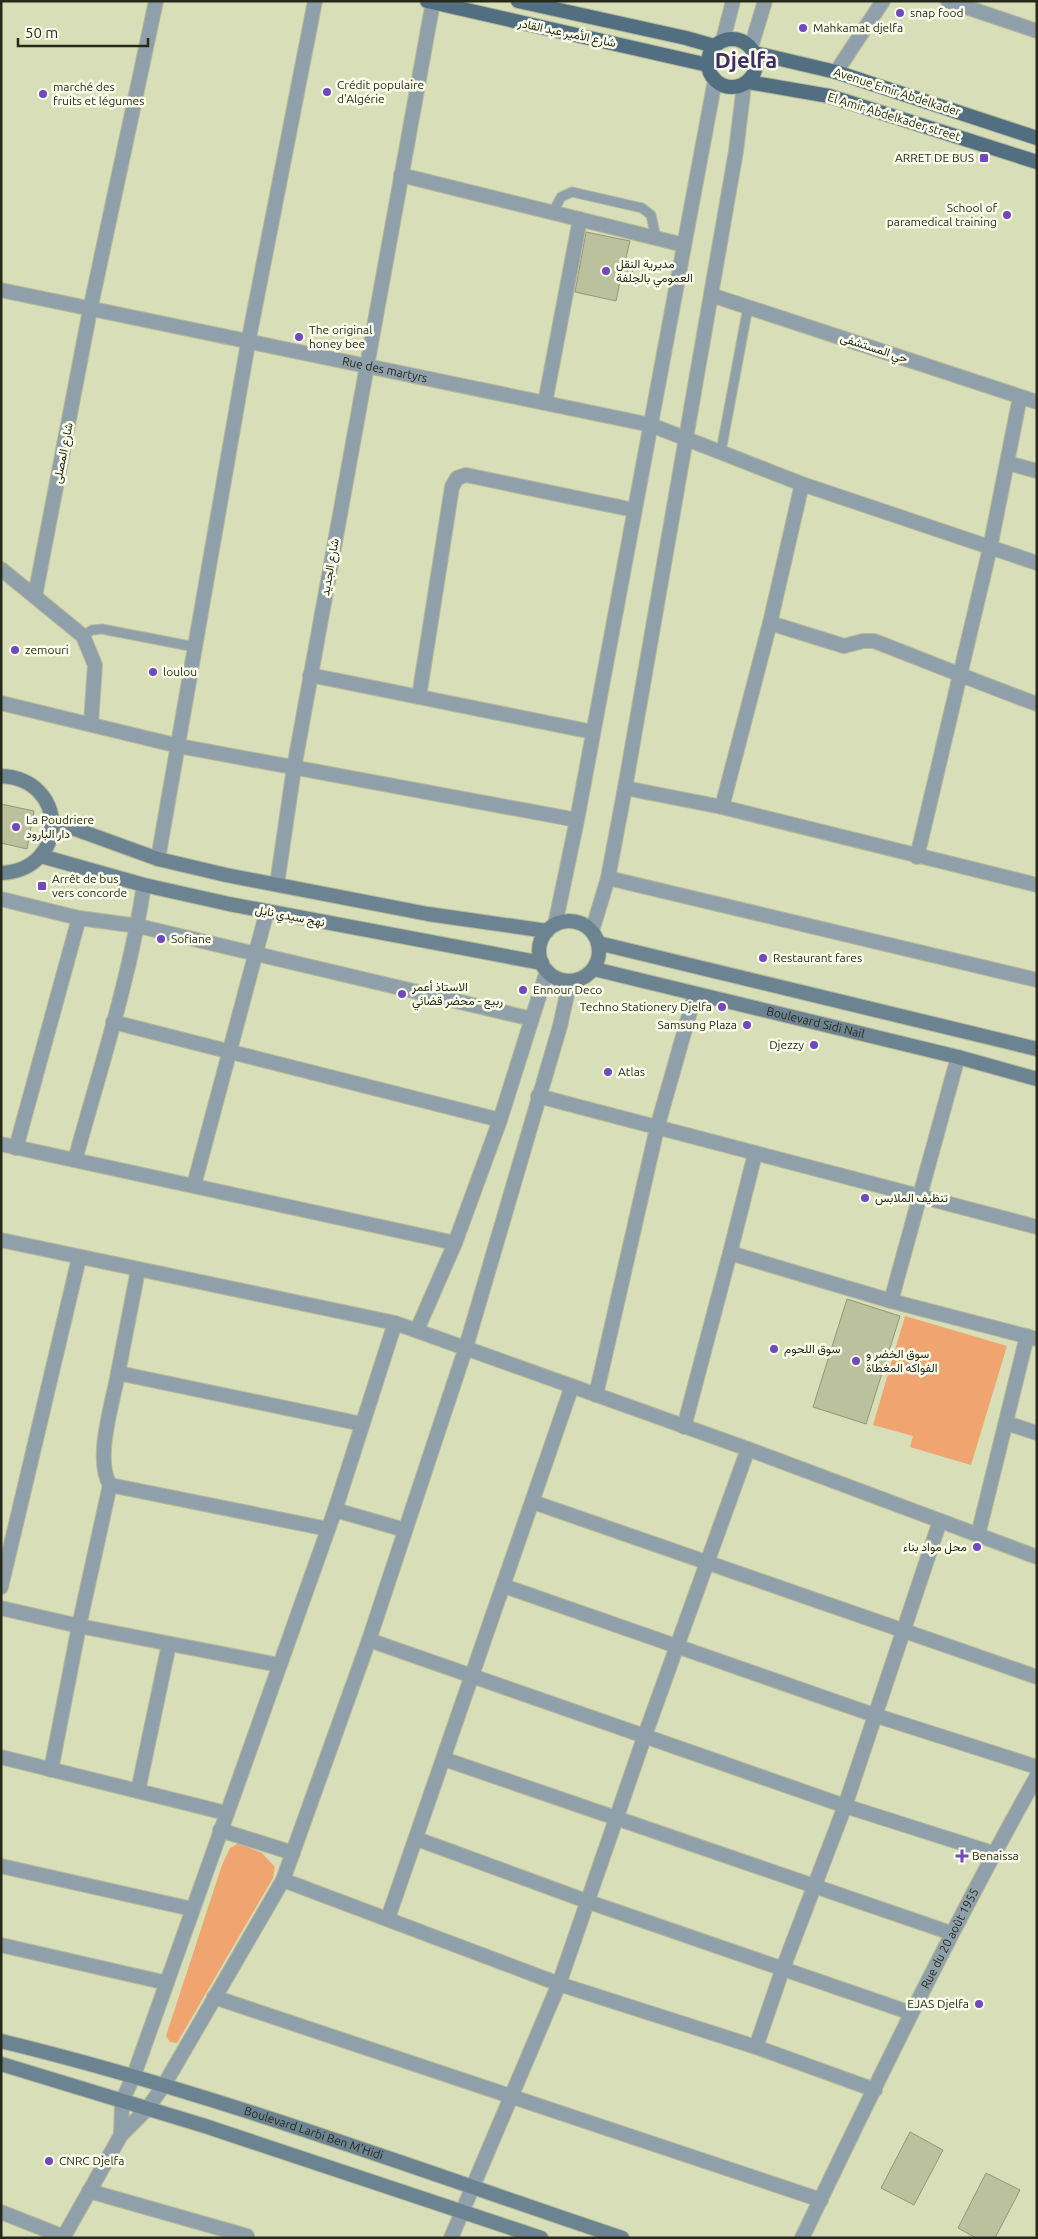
<svg xmlns="http://www.w3.org/2000/svg" width="1038" height="2239" font-family="Ubuntu,Vazirmatn,sans-serif">
<style>
.green{fill:#f0a570}
.building{fill:#bbc19c;stroke:#929874}
.lines{fill:none;stroke-linecap:round;stroke-linejoin:round}
.service-casing{stroke:#b5ba98;stroke-width:11}
.minor-casing{stroke:#b5ba98;stroke-width:16}
.tertiary-casing{stroke:#b5ba98;stroke-width:16}
.secondary-casing{stroke:#b5ba98;stroke-width:16}
.primary-casing{stroke:#b5ba98;stroke-width:16}
.service{stroke:#90a0aa;stroke-width:9}
.minor{stroke:#90a0aa;stroke-width:14}
.tertiary{stroke:#90a0aa;stroke-width:14}
.secondary{stroke:#6c8492;stroke-width:14}
.primary{stroke:#526f81;stroke-width:14}
.poi-dot{fill:#7247bf;stroke:#fafdea;stroke-width:2}
.labels{text-anchor:middle;stroke-width:5;stroke-linejoin:round;paint-order:stroke}
.poi-label{font-size:12px;fill:#27291a;stroke:#fafdea;text-anchor:start}
.street-label{font-size:12px;fill:#27291a;stroke:#fafdea}
.town-label{font-size:22px;font-weight:bold;fill:#3f2c67;stroke:#fafdea}
</style>
<rect width="100%" height="100%" fill="#d8deb8"/>
<g class="green">
<polygon points="905,1316 1007,1346 971,1465 910,1447 913,1436 873,1425"/>
<polygon points="239,1843 262,1853 275,1867 273,1878 177,2043 170,2042 166,2036 222,1865 230,1848"/>
</g>
<g class="building">
<polygon points="586,232 630,241 625,262 634,264 631,279 621,277 616,301 575,292"/>
<polygon points="1,804 34,811 27,849 1,843"/>
<polygon points="847,1299 900,1316 866,1424 813,1407"/>
<polygon points="910,2132 943,2150 914,2205 881,2188"/>
<polygon points="986,2173 1020,2190 995,2238 976,2238 958,2228"/>
</g>
<g class="lines">
<g class="service-casing">
<g id="service">
<polyline points="553,212 561,197 572,192 642,208 651,215 656,238"/>
<polyline points="721,451 748,307"/>
<polyline points="83,636 92,630 102,629 195,647"/>
</g>
</g>
<g class="minor-casing">
<g id="minor">
<polyline points="948,1 1037,31"/>
<polyline points="836,72 883,1"/>
<polyline points="401,175 684,245"/>
<polyline points="711,295 1037,402"/>
<polyline points="545,403 580,219"/>
<polyline points="1008,463 1037,471"/>
<polyline points="1,569 83,636 95,665 91,723"/>
<polyline points="35,596 90,310 156,1"/>
<path d="M 770,623 L 844,646 L 863,641 L 874,641 C 929,662 982,684 1037,704"/>
<polyline points="310,675 593,732"/>
<polyline points="419,697 452,487 457,478 466,475 634,510"/>
<polyline points="1,703 179,746 577,820"/>
<polyline points="625,788 722,807 1037,885"/>
<polyline points="722,807 770,623 802,484"/>
<polyline points="917,857 990,548 1020,397"/>
<polyline points="158,859 248,343 315,1"/>
<polyline points="608,878 1037,980"/>
<polyline points="277,884 294,768 433,2"/>
<polyline points="1,899 79,918 138,926 532,1019"/>
<polyline points="113,1022 500,1120"/>
<polyline points="538,1096 1037,1227"/>
<polyline points="1,1144 455,1243"/>
<polyline points="16,1148 79,918"/>
<path d="M 75,1160 C 100,1069 130,978 144,885"/>
<polyline points="194,1185 267,911"/>
<polyline points="730,1253 755,1154"/>
<polyline points="891,1301 958,1057"/>
<polyline points="118,1373 138,1270"/>
<polyline points="596,1395 657,1128 695,994"/>
<polyline points="1006,1423 1037,1433"/>
<polyline points="684,1427 730,1253 891,1301 1037,1339"/>
<path d="M 110,1485 C 94,1458 113,1403 118,1373 L 362,1424"/>
<polyline points="533,1502 1037,1677"/>
<polyline points="335,1510 405,1530"/>
<polyline points="978,1535 1027,1336"/>
<polyline points="504,1586 874,1715 1037,1767"/>
<polyline points="1,1587 79,1258"/>
<polyline points="1,1608 79,1626 279,1665"/>
<polyline points="369,1640 845,1806 993,1853"/>
<polyline points="1,1757 226,1813"/>
<polyline points="444,1759 951,1933"/>
<polyline points="51,1770 79,1626 110,1485 328,1529"/>
<polyline points="138,1791 169,1644"/>
<polyline points="220,1830 293,1853"/>
<polyline points="417,1839 589,1902 911,2013"/>
<polyline points="1,1866 192,1909"/>
<polyline points="283,1880 559,1984 756,2047 875,2090"/>
<polyline points="388,1918 572,1386"/>
<polyline points="1,1945 167,1983"/>
<polyline points="214,1997 821,2200"/>
<polyline points="756,2047 783,1968 845,1806 940,1521"/>
<polyline points="89,2191 247,2236"/>
<polyline points="1,2212 64,2237"/>
<polyline points="451,2238 559,1984 645,1735 748,1449"/>
</g>
</g>
<g class="tertiary-casing">
<g id="tertiary">
<polyline points="723,40 733,1"/>
<polyline points="751,47 765,1"/>
<path id="s1" d="M 1,290 L 651,425 L 802,484 L 1037,563"/>
<polyline points="555,925 577,820 715,80"/>
<polyline points="592,931 608,878 625,788 736,151 744,85"/>
<polyline points="1,1240 395,1323 748,1449 1037,1557"/>
<polyline points="417,1330 455,1243 500,1120 547,971"/>
<polyline points="121,2135 122,2101 134,2075 335,1510 395,1323"/>
<polyline points="63,2238 121,2135 147,2109 164,2085 283,1880 369,1640 466,1347 560,1026 570,981"/>
<path id="s2" d="M 802,2238 C 877,2082 952,1927 1037,1776"/>
</g>
</g>
<g class="secondary-casing">
<g id="secondary">
<path d="M 1,776 C 69,779 69,870 1,873"/>
<polyline points="53,821 158,859 226,875 428,914 547,931"/>
<polyline points="41,856 144,885 229,904 542,963"/>
<circle cx="569" cy="951" r="30"/>
<polyline points="598,943 1037,1049"/>
<path id="s3" d="M 594,969 L 958,1057 L 1037,1079"/>
<path id="s4" d="M 1,2041 C 212,2092 416,2169 622,2238"/>
<polyline points="1,2064 205,2126 541,2238"/>
</g>
</g>
<g class="primary-casing">
<g id="primary">
<polyline points="427,1 708,65"/>
<polyline points="518,1 686,38 714,46"/>
<circle cx="732" cy="63" r="24"/>
<polyline points="755,53 836,72 1037,138"/>
<polyline points="748,82 829,96 1037,162"/>
</g>
</g>
<use href="#service" class="service"/>
<use href="#minor" class="minor"/>
<use href="#tertiary" class="tertiary"/>
<use href="#secondary" class="secondary"/>
<use href="#primary" class="primary"/>
</g>
<g class="poi-dot">
<circle cx="900" cy="13" r="5"/>
<circle cx="803" cy="28" r="5"/>
<circle cx="327" cy="92" r="5"/>
<circle cx="43" cy="94" r="5"/>
<rect x="979" y="153" width="10" height="10" rx="2.5"/>
<circle cx="1007" cy="215" r="5"/>
<circle cx="606" cy="271" r="5"/>
<circle cx="299" cy="337" r="5"/>
<circle cx="15" cy="650" r="5"/>
<circle cx="153" cy="672" r="5"/>
<circle cx="16" cy="827" r="5"/>
<rect x="37" y="881" width="10" height="10" rx="2.5"/>
<circle cx="161" cy="939" r="5"/>
<circle cx="763" cy="958" r="5"/>
<circle cx="523" cy="990" r="5"/>
<circle cx="402" cy="994" r="5"/>
<circle cx="722" cy="1007" r="5"/>
<circle cx="747" cy="1025" r="5"/>
<circle cx="814" cy="1045" r="5"/>
<circle cx="608" cy="1072" r="5"/>
<circle cx="865" cy="1198" r="5"/>
<circle cx="774" cy="1349" r="5"/>
<circle cx="856" cy="1361" r="5"/>
<circle cx="977" cy="1547" r="5"/>
<path d="M959.5 1848.5h5v5h5v5h-5v5h-5v-5h-5v-5h5z"/>
<circle cx="979" cy="2004" r="5"/>
<circle cx="49" cy="2161" r="5"/>
</g>
<g class="labels">
<g class="poi-label">
<text x="910" y="17">snap food</text>
<text x="813" y="32">Mahkamat djelfa</text>
<text x="337" y="89">Crédit populaire<tspan x="337" dy="14">d'Algérie</tspan></text>
<text x="53" y="91">marché des<tspan x="53" dy="14">fruits et légumes</tspan></text>
<text x="974" y="162" text-anchor="end">ARRET DE BUS</text>
<text x="997" y="212" text-anchor="end">School of<tspan x="997" dy="14">paramedical training</tspan></text>
<text x="616" y="268">مديرية النقل<tspan x="616" dy="14">العمومي بالجلفة</tspan></text>
<text x="309" y="334">The original<tspan x="309" dy="14">honey bee</tspan></text>
<text x="25" y="654">zemouri</text>
<text x="163" y="676">loulou</text>
<text x="26" y="824">La Poudriere<tspan x="26" dy="14">دار البارود</tspan></text>
<text x="52" y="883">Arrêt de bus<tspan x="52" dy="14">vers concorde</tspan></text>
<text x="171" y="943">Sofiane</text>
<text x="773" y="962">Restaurant fares</text>
<text x="412" y="991">الاستاذ أعمر<tspan x="412" dy="14">ربيع - محضر قضائي</tspan></text>
<text x="533" y="994">Ennour Deco</text>
<text x="712" y="1011" text-anchor="end">Techno Stationery Djelfa</text>
<text x="737" y="1029" text-anchor="end">Samsung Plaza</text>
<text x="804" y="1049" text-anchor="end">Djezzy</text>
<text x="618" y="1076">Atlas</text>
<text x="875" y="1202">تنظيف الملابس</text>
<text x="784" y="1353">سوق اللحوم</text>
<text x="866" y="1358">سوق الخضر و<tspan x="866" dy="14">الفواكه المغطاة</tspan></text>
<text x="967" y="1551" text-anchor="end">محل مواد بناء</text>
<text x="972" y="1860">Benaissa</text>
<text x="969" y="2008" text-anchor="end">EJAS Djelfa</text>
<text x="59" y="2165">CNRC Djelfa</text>
</g>
<g class="street-label">
<text transform="translate(567 33) rotate(12)" y="4">شارع الأمير عبد القادر</text>
<text transform="translate(897 92) rotate(18)" y="4">Avenue Emir Abdelkader</text>
<text transform="translate(894 117) rotate(17)" y="4">El Amir Abdelkader street</text>
<text transform="translate(874 348) rotate(18)" y="4">حي المستشفى</text>
<text dy="4" stroke="none"><textPath href="#s1" startOffset="392">Rue des martyrs</textPath></text>
<text transform="translate(63 453) rotate(-79)" y="4">شارع المصلى</text>
<text transform="translate(330 567) rotate(-80)" y="4">شارع الجديد</text>
<text transform="translate(290 916) rotate(11)" y="4">نهج سيدي نايل</text>
<text dy="4" stroke="none"><textPath href="#s3" startOffset="228">Boulevard Sidi Nail</textPath></text>
<text dy="4" stroke="none"><textPath href="#s2" startOffset="334">Rue du 20 août 1955</textPath></text>
<text dy="4" stroke="none"><textPath href="#s4" startOffset="326">Boulevard Larbi Ben M'Hidi</textPath></text>
</g>
<g class="town-label">
<text x="746" y="68">Djelfa</text>
</g>
</g>
<rect width="1038" height="2239" fill="none" stroke="#27291a" stroke-width="5"/>
<path d="M18 38v8h130v-8" fill="none" stroke="#27291a" stroke-width="2.5"/>
<text x="25" y="38" font-size="15" fill="#27291a" stroke="#fafdea" stroke-width="4" paint-order="stroke">50 m</text>
</svg>
